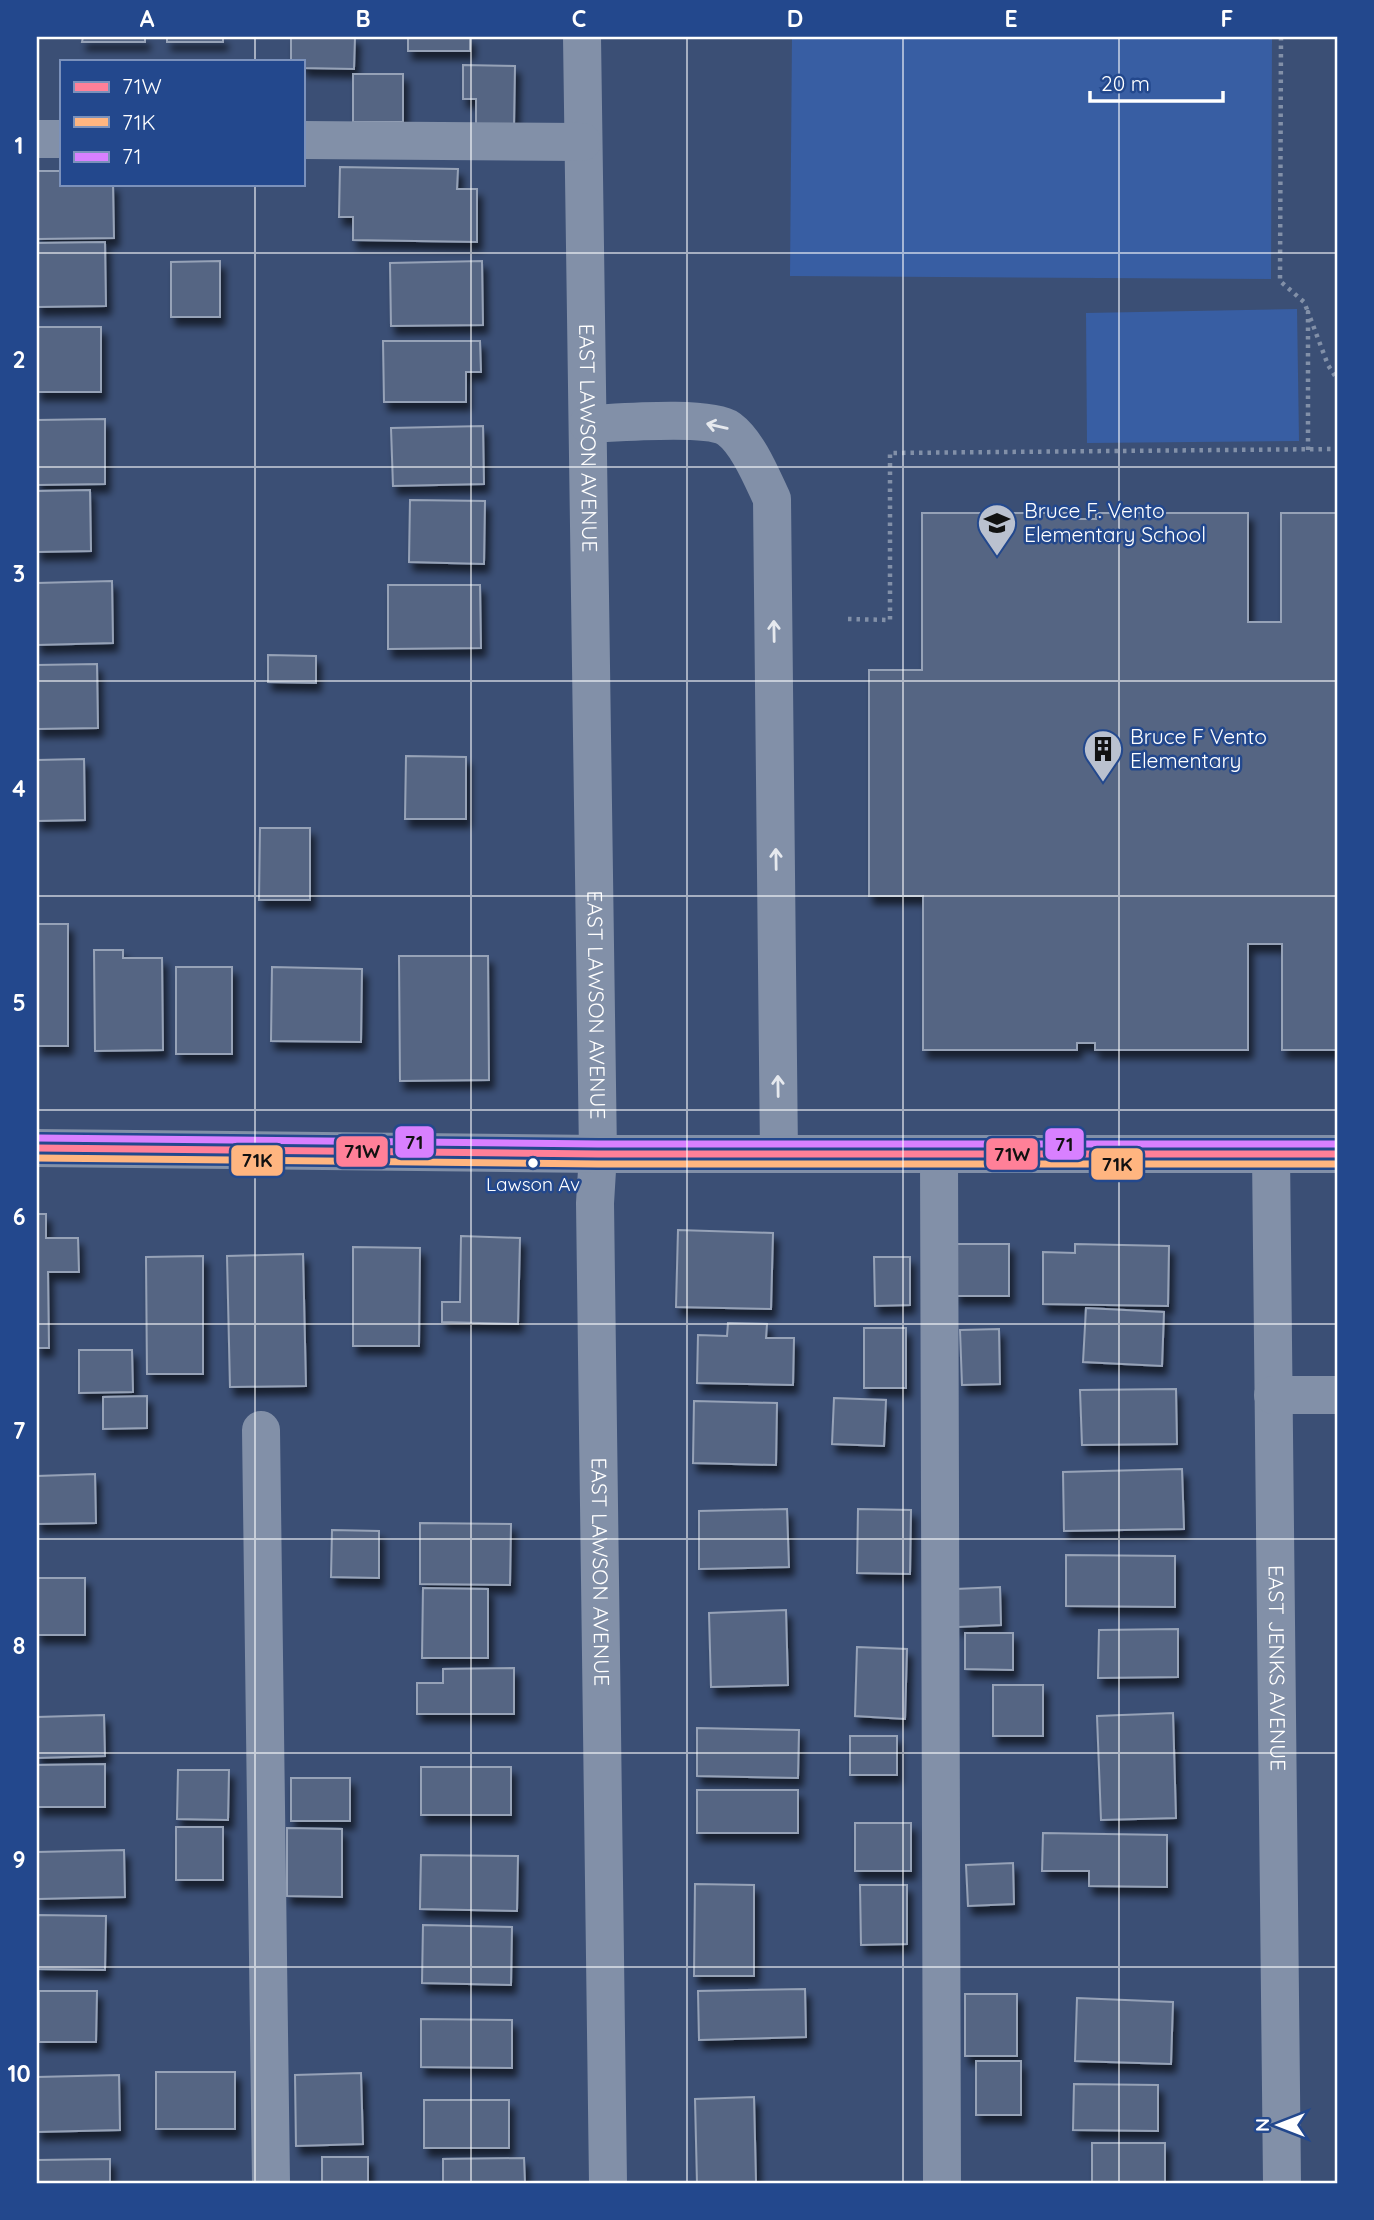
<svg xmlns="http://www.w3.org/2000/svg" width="1374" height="2220" font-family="Quicksand,sans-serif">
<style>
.green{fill:#385ea3}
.building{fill:#556583;stroke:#96a2b7;stroke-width:2;filter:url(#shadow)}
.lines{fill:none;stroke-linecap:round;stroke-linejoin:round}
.path{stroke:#8290a8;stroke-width:4.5;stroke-dasharray:3.5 5;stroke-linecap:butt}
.minor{stroke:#8290a8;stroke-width:38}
.bus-1-casing{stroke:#23488d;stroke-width:12}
.bus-2-casing{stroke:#23488d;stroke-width:12}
.bus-3-casing{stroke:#23488d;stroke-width:12}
.bus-1{stroke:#ff8098;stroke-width:7}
.bus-2{stroke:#ffb580;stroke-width:7}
.bus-3{stroke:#d880ff;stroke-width:7}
.oneway{stroke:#e6e9ee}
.grid{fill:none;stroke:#fff;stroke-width:2;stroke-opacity:0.55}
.bus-dot{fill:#fff;stroke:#23488d;stroke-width:2.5}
.labels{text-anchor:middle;stroke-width:5;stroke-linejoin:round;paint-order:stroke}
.bus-label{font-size:19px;fill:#fff;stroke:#23488d}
.street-label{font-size:21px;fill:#fff;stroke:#23488d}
.poi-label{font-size:21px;fill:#fff;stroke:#23488d;text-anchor:start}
.line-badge{stroke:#23488d;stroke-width:2.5}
.pale-badge-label{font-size:19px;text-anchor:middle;font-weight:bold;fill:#111}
.neatline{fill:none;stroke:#fff;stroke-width:2.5}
.grid-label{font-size:23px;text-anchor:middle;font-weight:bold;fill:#fff}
</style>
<defs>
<filter id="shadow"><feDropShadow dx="4.5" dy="8" stdDeviation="3.5" flood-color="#0009"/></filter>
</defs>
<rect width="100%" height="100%" fill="#3b4f75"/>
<g class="green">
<polygon points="792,37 1272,37 1271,279 790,276"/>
<polygon points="1297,309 1299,441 1087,443 1086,313"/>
</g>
<g class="building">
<polygon points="83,37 145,37 145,42 82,42"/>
<rect x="167" y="37" width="56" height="5"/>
<polygon points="291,37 355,37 354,69 303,68 303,61 291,61"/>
<rect x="408" y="37" width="62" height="14"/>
<polygon points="463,65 515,66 514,126 476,125 476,99 463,99"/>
<rect x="353" y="74" width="50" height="48"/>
<polygon points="340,167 458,169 457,189 477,189 477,242 353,240 353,217 339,217"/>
<polygon points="37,171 61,171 61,184 113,184 114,238 37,239"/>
<polygon points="105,242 106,306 37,307 37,243"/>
<polygon points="220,261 220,317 171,317 171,262"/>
<polygon points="482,261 483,325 391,326 390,263"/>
<rect x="37" y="327" width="64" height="65"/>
<polygon points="383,341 480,341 481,372 466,372 466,402 384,402"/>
<polygon points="105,419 105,484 37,485 37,420"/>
<polygon points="483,426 484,484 393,486 391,428"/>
<polygon points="90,490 91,551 37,552 37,491"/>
<polygon points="410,500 485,501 484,564 409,562"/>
<polygon points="922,513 1076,513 1076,519 1096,519 1096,513 1248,513 1248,622 1281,622 1281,513 1337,513 1337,1050 1282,1050 1282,944 1248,944 1248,1050 1095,1050 1095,1043 1077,1043 1077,1050 923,1050 923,896 869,896 869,670 922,670"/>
<polygon points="112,581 113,643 37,645 37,583"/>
<polygon points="388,585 480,585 481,648 388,649"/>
<polygon points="268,655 316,656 316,683 268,682"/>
<polygon points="97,664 98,728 37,729 37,665"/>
<polygon points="406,756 466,757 466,819 405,819"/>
<polygon points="84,759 85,820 37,821 37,760"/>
<polygon points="260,828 310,828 310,900 259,900"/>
<rect x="37" y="924" width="31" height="122"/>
<polygon points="94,950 123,950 123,958 162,958 163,1050 95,1051"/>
<polygon points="399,956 488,956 489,1080 400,1081"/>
<rect x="176" y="967" width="56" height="87"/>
<polygon points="272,967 362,969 361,1042 271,1041"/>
<polygon points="37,1214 46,1214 46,1238 78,1238 79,1272 48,1272 49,1348 37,1348"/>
<polygon points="678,1230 773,1233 771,1309 676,1307"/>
<polygon points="461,1236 520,1238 518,1324 442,1322 442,1302 460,1302"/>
<rect x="956" y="1244" width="53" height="52"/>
<polygon points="1075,1244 1169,1246 1168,1306 1043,1304 1043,1252 1075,1253"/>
<polygon points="353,1247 420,1248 419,1346 353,1346"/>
<polygon points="303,1254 306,1386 230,1387 227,1256"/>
<polygon points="203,1256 203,1374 147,1374 146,1257"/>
<polygon points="874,1257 910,1257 910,1305 875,1306"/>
<polygon points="1086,1308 1164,1312 1162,1366 1083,1362"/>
<polygon points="728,1323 767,1324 766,1338 794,1338 793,1385 697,1383 698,1335 727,1336"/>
<rect x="864" y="1328" width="42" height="60"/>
<polygon points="999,1329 1000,1384 962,1385 960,1330"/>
<polygon points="79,1350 132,1350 133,1392 79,1393"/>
<polygon points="1176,1389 1177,1444 1082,1445 1080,1390"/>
<polygon points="147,1396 147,1428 103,1429 103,1397"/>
<polygon points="834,1398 886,1400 884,1446 832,1444"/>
<polygon points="694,1401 777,1403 776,1465 693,1463"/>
<polygon points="1182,1469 1184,1529 1064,1531 1063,1472"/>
<polygon points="95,1474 96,1523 37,1524 37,1476"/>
<polygon points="787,1509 789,1567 699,1569 699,1511"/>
<polygon points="858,1509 911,1510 910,1574 857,1573"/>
<polygon points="420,1523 511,1524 510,1585 420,1584"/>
<polygon points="332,1530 379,1531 379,1578 331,1577"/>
<polygon points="1066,1555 1175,1556 1175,1607 1066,1606"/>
<rect x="37" y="1578" width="48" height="57"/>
<polygon points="1000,1587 1001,1625 958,1627 956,1589"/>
<polygon points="423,1588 488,1589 488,1658 422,1658"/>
<polygon points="786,1610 788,1685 711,1687 709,1613"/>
<polygon points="1178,1629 1178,1677 1098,1678 1099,1630"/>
<polygon points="965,1633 1013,1633 1013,1670 965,1669"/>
<polygon points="857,1647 907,1649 905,1719 855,1716"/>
<polygon points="514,1668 514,1714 417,1714 417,1683 443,1683 443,1669"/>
<rect x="993" y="1685" width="50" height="51"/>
<polygon points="1173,1713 1176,1818 1101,1820 1097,1716"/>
<polygon points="104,1715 105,1756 37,1758 37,1717"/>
<polygon points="697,1728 799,1730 798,1778 697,1776"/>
<rect x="850" y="1736" width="47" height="39"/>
<polygon points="105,1764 105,1807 37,1807 37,1765"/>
<rect x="421" y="1767" width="90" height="48"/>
<polygon points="178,1770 229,1770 228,1820 177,1819"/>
<rect x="291" y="1778" width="59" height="43"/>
<rect x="697" y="1790" width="101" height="43"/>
<rect x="855" y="1823" width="56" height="48"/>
<rect x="176" y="1827" width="47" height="53"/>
<polygon points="287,1828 342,1829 342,1897 287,1896"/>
<polygon points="1043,1833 1167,1835 1167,1887 1089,1886 1089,1871 1042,1871"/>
<polygon points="124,1850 125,1897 37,1899 37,1852"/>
<polygon points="421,1855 518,1856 517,1911 420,1909"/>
<polygon points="1013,1863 1014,1904 968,1906 966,1865"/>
<polygon points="695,1884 754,1885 754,1976 694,1976"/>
<polygon points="860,1885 907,1885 907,1944 861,1945"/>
<polygon points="37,1915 106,1916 105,1970 37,1969"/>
<polygon points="423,1925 512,1927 511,1985 422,1983"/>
<polygon points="805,1989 806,2037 699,2040 698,1991"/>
<polygon points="39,1991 97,1991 96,2042 39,2042"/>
<rect x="965" y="1994" width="52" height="62"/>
<polygon points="1077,1998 1173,2002 1171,2064 1075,2061"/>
<polygon points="421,2019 512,2020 512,2068 421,2067"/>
<rect x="976" y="2061" width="45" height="54"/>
<rect x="156" y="2072" width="79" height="57"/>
<polygon points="361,2073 363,2144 296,2146 295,2075"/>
<polygon points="119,2075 120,2130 37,2132 37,2077"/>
<polygon points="1074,2084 1158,2085 1158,2131 1073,2130"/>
<polygon points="754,2097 756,2182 697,2183 695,2099"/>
<rect x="424" y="2100" width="85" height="48"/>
<rect x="1092" y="2143" width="73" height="40"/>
<rect x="322" y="2157" width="46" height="26"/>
<polygon points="524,2158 525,2183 443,2183 443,2159"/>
<polygon points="110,2159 110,2183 37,2183 37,2160"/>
</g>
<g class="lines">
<g class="path">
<polyline points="1281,37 1280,281 1304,302 1308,312"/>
<polyline points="1308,450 1308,312 1328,365 1337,379"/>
<polyline points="848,619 890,620 890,453 1337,449"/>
</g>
<g class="minor">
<path id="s1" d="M 582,37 L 598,1154 L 595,1203 L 608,2183"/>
<polyline points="37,139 61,139"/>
<polyline points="303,140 582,142"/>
<path d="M 588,424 C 616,423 709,415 729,429 C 748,443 762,478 772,499 L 779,1154"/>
<polyline points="37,1148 598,1154 1337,1154"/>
<path id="s2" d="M 1271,1154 L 1282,2183"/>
<polyline points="939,1155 942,2183"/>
<polyline points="1273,1395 1337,1395"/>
<polyline points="261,1430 271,2183"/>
</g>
<g class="bus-1-casing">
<polyline id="bus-1" points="37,1148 598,1154 1337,1154"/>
</g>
<g class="bus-2-casing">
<polyline id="bus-2" points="37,1158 598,1164 1337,1164"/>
</g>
<g class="bus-3-casing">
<polyline id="bus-3" points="37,1138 598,1144 1337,1144"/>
</g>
<use href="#bus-1" class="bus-1"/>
<use href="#bus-2" class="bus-2"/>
<use href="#bus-3" class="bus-3"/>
</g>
<defs><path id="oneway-shaft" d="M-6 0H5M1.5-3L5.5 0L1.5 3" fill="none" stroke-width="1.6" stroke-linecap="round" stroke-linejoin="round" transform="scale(1.75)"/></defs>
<g class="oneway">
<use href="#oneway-shaft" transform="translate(717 426) rotate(-167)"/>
<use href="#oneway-shaft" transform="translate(774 631) rotate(-91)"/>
<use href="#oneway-shaft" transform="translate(776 859) rotate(-91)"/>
<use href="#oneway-shaft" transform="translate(778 1086) rotate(-91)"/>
</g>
<path class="grid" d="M 255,37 L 255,61M 471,37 L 471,2183M 687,37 L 687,2183M 903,37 L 903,2183M 1119,37 L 1119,2183M 255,184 L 255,2183M 37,253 L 1337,253M 37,467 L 1337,467M 37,681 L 1337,681M 37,896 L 1337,896M 37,1110 L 1337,1110M 37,1324 L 1337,1324M 37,1539 L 1337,1539M 37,1753 L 1337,1753M 37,1967 L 1337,1967"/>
<defs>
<g id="school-pin" transform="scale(2.0125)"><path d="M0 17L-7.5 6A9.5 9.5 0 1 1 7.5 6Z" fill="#bac1cf" stroke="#23488d"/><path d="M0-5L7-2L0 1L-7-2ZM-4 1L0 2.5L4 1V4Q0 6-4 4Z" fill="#111"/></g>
<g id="building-pin" transform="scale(2.0125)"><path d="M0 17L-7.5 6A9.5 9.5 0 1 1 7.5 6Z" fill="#bac1cf" stroke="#23488d"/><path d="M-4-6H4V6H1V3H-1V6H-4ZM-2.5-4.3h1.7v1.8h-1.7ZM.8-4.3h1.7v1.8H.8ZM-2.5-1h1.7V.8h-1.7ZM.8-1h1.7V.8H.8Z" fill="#111"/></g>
</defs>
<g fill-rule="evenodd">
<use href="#school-pin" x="997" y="523"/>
<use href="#building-pin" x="1103" y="749"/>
</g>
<circle class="bus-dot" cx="533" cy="1163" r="6"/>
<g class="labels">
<g class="bus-label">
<text x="533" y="1191">Lawson Av</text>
</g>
<g class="street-label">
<text dy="7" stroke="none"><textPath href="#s1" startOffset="401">EAST LAWSON AVENUE</textPath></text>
<text dy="7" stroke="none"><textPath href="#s1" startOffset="968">EAST LAWSON AVENUE</textPath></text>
<text dy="7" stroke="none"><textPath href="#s1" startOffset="1535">EAST LAWSON AVENUE</textPath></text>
<text dy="7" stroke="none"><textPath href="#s2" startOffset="514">EAST JENKS AVENUE</textPath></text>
</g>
<g class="poi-label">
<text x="1024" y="518">Bruce F. Vento<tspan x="1024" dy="24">Elementary School</tspan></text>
<text x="1130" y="744">Bruce F Vento<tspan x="1130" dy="24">Elementary</tspan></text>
</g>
</g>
<g class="line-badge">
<rect x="394" y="1125" width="41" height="34" rx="7" fill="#d880ff"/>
<rect x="1044" y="1127" width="41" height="34" rx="7" fill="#d880ff"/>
<rect x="335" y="1135" width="54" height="33" rx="7" fill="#ff8098"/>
<rect x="985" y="1137" width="54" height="34" rx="7" fill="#ff8098"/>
<rect x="230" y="1144" width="54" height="33" rx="7" fill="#ffb580"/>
<rect x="1090" y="1147" width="54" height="34" rx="7" fill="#ffb580"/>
</g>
<g class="pale-badge-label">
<text x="414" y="1149">71</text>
<text x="1064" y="1151">71</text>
<text x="362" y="1158">71W</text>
<text x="1012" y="1161">71W</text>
<text x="257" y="1167">71K</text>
<text x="1117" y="1171">71K</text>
</g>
<rect width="1374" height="2220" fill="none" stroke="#23488d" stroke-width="77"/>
<rect x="60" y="60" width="245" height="126" fill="#23488d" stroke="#7b91bb" stroke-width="2"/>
<rect x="74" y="82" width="35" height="10" fill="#ff8098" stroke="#7b91bb" stroke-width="2"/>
<text x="122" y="94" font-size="21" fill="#ffffff">71W</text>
<rect x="74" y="117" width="35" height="10" fill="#ffb580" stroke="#7b91bb" stroke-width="2"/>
<text x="122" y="130" font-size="21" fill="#ffffff">71K</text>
<rect x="74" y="152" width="35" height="10" fill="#d880ff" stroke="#7b91bb" stroke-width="2"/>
<text x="122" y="164" font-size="21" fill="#ffffff">71</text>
<g transform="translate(1279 2125) rotate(270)" stroke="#23488d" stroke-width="5" paint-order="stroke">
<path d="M0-5L12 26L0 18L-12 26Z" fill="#ffffff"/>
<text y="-10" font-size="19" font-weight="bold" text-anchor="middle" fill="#ffffff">N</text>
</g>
<path d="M1090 91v10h133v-10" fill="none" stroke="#ffffff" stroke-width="3.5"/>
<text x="1101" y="91" font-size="21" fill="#ffffff" stroke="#23488d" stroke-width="5" paint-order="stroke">20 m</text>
<rect x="38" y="38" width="1298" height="2144" class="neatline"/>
<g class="grid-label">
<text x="147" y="27">A</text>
<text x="363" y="27">B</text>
<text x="579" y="27">C</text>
<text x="795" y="27">D</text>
<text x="1011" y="27">E</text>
<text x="1227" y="27">F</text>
<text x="19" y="154">1</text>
<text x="19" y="368">2</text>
<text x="19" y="582">3</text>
<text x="19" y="797">4</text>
<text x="19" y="1011">5</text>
<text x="19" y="1225">6</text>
<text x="19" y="1439">7</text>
<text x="19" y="1654">8</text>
<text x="19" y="1868">9</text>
<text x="19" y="2082">10</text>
</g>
</svg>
